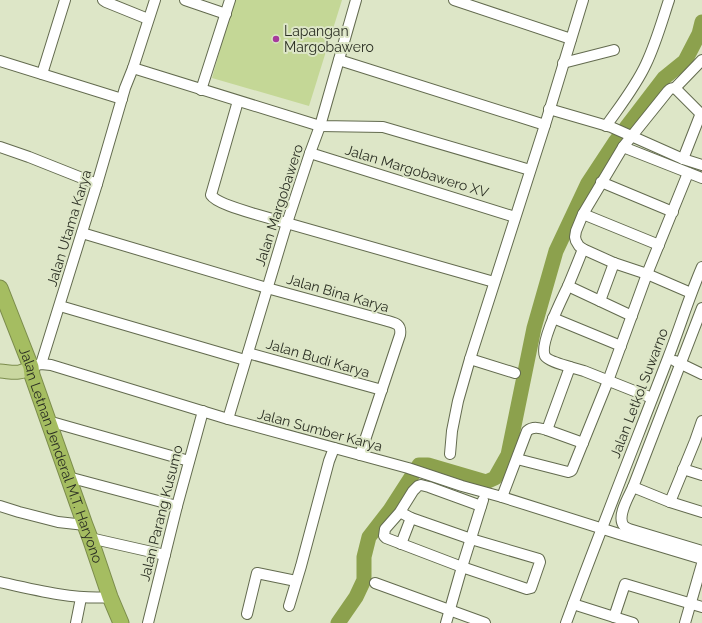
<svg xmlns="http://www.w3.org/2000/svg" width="702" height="623" font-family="Raleway,sans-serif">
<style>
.green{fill:#c4d796}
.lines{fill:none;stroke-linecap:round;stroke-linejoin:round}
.river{stroke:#8ca14d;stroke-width:15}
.minor-casing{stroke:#636b4f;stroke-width:12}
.major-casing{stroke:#7b8c4c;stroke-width:15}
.highway-casing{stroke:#7b8c4c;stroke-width:17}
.minor{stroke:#fff;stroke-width:10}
.major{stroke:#c9d7a0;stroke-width:13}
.highway{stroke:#a5bd61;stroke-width:15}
.poi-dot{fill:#a63b9c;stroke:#dde6c7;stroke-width:1.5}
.labels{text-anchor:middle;stroke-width:4;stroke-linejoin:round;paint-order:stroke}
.poi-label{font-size:14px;fill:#2c3024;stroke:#dde6c7;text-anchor:start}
.street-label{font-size:14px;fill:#2c3024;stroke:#dde6c7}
</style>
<rect width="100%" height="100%" fill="#dde6c7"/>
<polygon class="green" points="234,0 342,0 309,106 212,78"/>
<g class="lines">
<polyline class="river" points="338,623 356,597 364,580 364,557 369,537 390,510 419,465 428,465 486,482 495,478 508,455 534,328 556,251 588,183 615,142 664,78 685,61 699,34 702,22"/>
<g class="minor-casing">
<g id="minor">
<polyline points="103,0 106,2 148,19"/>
<polyline points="185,0 226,14"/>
<polyline points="454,0 571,39"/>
<polyline points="339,60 545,125"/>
<polyline points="0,61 122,99"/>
<polyline points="563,63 614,50"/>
<polyline points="133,68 320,126 383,127 530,170"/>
<polyline points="42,74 65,0"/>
<polyline points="675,88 702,60"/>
<polyline points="201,90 230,0"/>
<path d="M 238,101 L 211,195 C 216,203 245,211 255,214 L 494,282"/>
<polyline points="549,109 611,127 683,159 702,165"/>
<path d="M 606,126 C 620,106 636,86 646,64 C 656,43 662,21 669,0"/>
<polyline points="0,147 29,157 97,184"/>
<polyline points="623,147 702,178"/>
<polyline points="310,153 515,217"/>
<polyline points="683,159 701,113"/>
<polyline points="601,182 673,212"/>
<polyline points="583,214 659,245"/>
<path d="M 82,233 L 267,288 L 384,320 C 394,323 402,323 400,335 L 360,455"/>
<polyline points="568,286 632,316"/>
<path d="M 691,293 L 647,274 L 614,263 L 583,249 L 579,246 L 576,241 L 575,237 L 576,231 L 583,214 L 623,147 L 668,91 C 671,88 673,87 677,90 L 702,115"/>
<polyline points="600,301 614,263"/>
<polyline points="60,306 245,360"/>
<path d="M 702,308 L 633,487 C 629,496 616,517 624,526 C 625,527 627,528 629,529 L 702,551"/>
<polyline points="553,318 621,346"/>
<polyline points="248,353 382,390"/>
<polyline points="470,359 515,373"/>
<polyline points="675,361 702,374"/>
<polyline points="41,364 97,184 125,88 133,68 155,0"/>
<polyline points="31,367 41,364 51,365 228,419 408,468 462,486 502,497 619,534 702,559"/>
<path d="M 570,367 C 564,365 548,361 545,356 C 539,344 562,299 568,286 C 573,274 578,262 583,249"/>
<polyline points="228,419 287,223 310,153 320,126 356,0"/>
<polyline points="48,421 189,461"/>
<polyline points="547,430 583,443"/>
<polyline points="450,454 452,431 458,401 470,359 545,125 583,0"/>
<polyline points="517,459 568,472 571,471 572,470 608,381 647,274 688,173"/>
<polyline points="683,469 702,475"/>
<polyline points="68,477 177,506"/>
<polyline points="633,487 670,502 702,512"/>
<path d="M 502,497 L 527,431 C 533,426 540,428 547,430 L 570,367 L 584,371 L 652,398"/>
<polyline points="670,502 695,441 702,421"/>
<polyline points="0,506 19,512 58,522 85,525"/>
<polyline points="400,512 385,529 384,536 386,538 462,567 527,589 531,588 540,562 539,559 471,539 411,518 400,512 413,491 418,486 421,485 429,487 481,506"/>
<polyline points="90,538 165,555"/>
<polyline points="401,544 411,518"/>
<path d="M 0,582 C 35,590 75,600 110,597"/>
<polyline points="375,583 485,623"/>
<polyline points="573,604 633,623"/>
<polyline points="289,606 301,566 329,461 334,448"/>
<polyline points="247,614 257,573 296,581"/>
<polyline points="614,617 625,584 702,607"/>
<polyline points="76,623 81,598"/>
<polyline points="148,623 177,506 203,411"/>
<polyline points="446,623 462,567 483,500"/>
<path d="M 566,623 C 599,534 634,446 668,358 C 680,327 689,297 702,267"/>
<polyline points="685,623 702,564"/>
</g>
</g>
<g class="major-casing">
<path id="major" d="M 0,371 C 13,372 19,375 31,367"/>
</g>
<g class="highway-casing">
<g id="highway">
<path id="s1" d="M 0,288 L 31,367 L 32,375 L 85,525 L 90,538 L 110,597 L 121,623"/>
</g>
</g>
<use href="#minor" class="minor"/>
<use href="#major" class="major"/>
<use href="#highway" class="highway"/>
</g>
<circle class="poi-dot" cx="276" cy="39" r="4"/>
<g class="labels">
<g class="poi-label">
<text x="284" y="36">Lapangan<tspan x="284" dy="16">Margobawero</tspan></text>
</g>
<g class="street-label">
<text transform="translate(417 171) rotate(17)" y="5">Jalan Margobawero XV</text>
<text transform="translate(279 205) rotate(-72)" y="5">Jalan Margobawero</text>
<text transform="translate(69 228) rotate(-73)" y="5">Jalan Utama Karya</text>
<text transform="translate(338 293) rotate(16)" y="5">Jalan Bina Karya</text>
<text transform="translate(318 358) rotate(16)" y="5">Jalan Budi Karya</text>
<text transform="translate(639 393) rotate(-69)" y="5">Jalan Letkol Suwarno</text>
<text transform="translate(320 430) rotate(15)" y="5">Jalan Sumber Karya</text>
<text dy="5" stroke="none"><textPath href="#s1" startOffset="178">Jalan Letnan Jenderal M.T. Haryono</textPath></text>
<text transform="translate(161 513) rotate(-76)" y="5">Jalan Parang Kusumo</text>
</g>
</g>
</svg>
